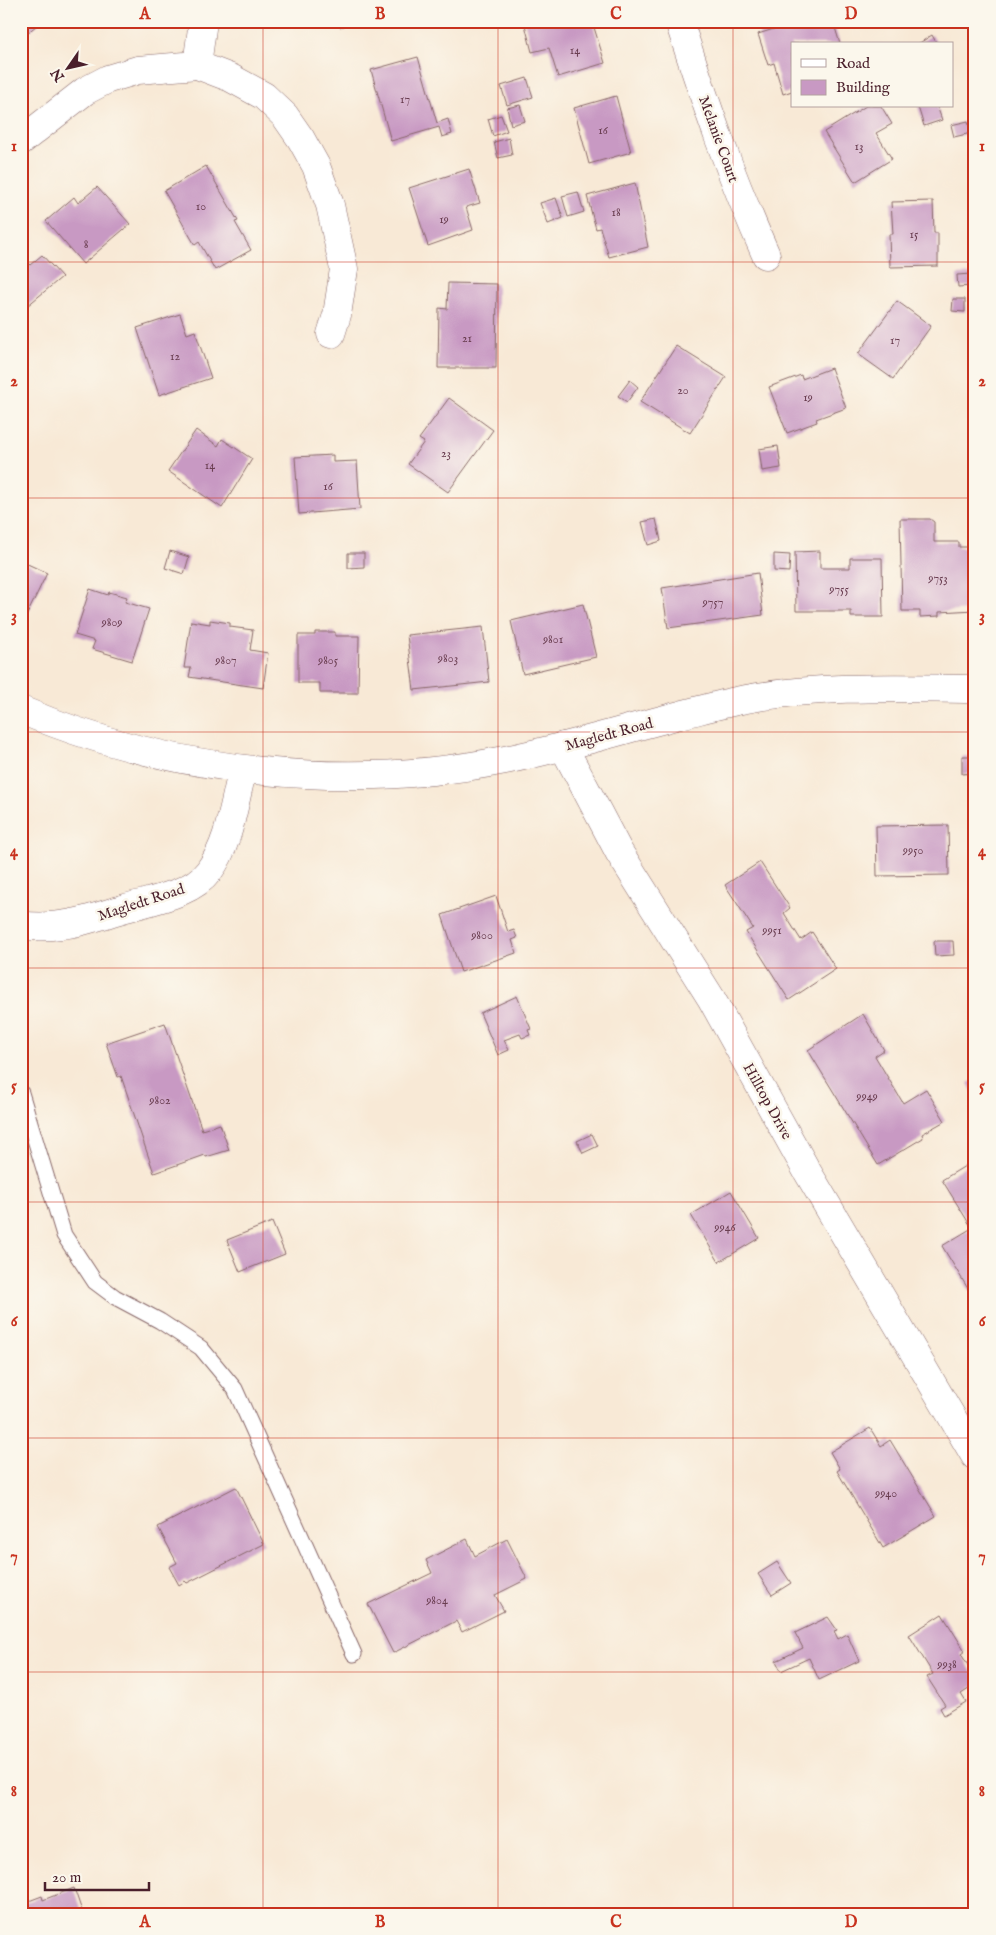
<svg xmlns="http://www.w3.org/2000/svg" width="996" height="1935" font-family="'IM FELL English',serif">
<style>
.building{fill:#c899c3}
.lines{fill:none;stroke-linecap:round;stroke-linejoin:round}
.service-casing{stroke:#876667;stroke-width:17}
.minor-casing{stroke:#876667;stroke-width:29}
.tertiary-casing{stroke:#876667;stroke-width:29}
.service{stroke:#fff;stroke-width:15}
.minor{stroke:#fff;stroke-width:28}
.tertiary{stroke:#fff;stroke-width:28}
.grid{fill:none;stroke:#c8321e;stroke-width:1;stroke-opacity:0.55}
.labels{text-anchor:middle;stroke-width:5;stroke-linejoin:round;paint-order:stroke}
.number-label{font-size:12px;fill:#6a3e51}
.street-label{font-size:15px;fill:#4a1f2b;stroke:#fbf7ec}
.neatline{fill:none;stroke:#c8321e;stroke-width:2}
.grid-label{font-size:16px;text-anchor:middle;font-weight:bold;fill:#c8321e}
</style>
<rect width="100%" height="100%" fill="#fbf7ec"/>
<filter id="ink" filterUnits="userSpaceOnUse"><feTurbulence type="fractalNoise" baseFrequency=".02" numOctaves="2"/><feDisplacementMap in="SourceGraphic" scale="10" xChannelSelector="R" yChannelSelector="G"/><feConvolveMatrix kernelMatrix="1 2 1 2 8 2 1 2 1" color-interpolation-filters="sRGB"/></filter>
<filter id="wash" filterUnits="userSpaceOnUse"><feTurbulence type="fractalNoise" baseFrequency=".0096" numOctaves="4" result="noise"/><feDisplacementMap in="SourceGraphic" scale="20" xChannelSelector="R" yChannelSelector="G"/><feGaussianBlur stdDeviation="1.12" result="paint"/><feColorMatrix in="noise" values="0 0 0 0 0 0 0 0 0 0 0 0 0 0 0 0 0 1.4 0 .05"/><feComposite in="paint" operator="in"/></filter>
<g filter="url(#wash)">
<rect width="100%" height="100%" fill="#f8e9d6"/>
<g id="blocks">
<g class="building">
<polygon points="21,21 42,21 21,38"/>
<polygon points="339,21 357,21 357,22 340,27"/>
<polygon points="524,21 592,21 605,63 558,77 549,48 532,52"/>
<polygon points="799,21 833,21 840,44 792,44 792,91 783,94 774,63 768,65 758,34"/>
<polygon points="932,35 937,44 918,44"/>
<polygon points="418,57 437,123 448,119 452,134 442,137 439,127 391,141 371,70"/>
<polygon points="527,78 533,97 507,105 501,86"/>
<polygon points="616,96 631,152 589,164 574,108"/>
<polygon points="520,105 525,121 511,125 507,108"/>
<polygon points="866,106 881,106 892,124 876,133 892,159 855,182 824,132"/>
<polygon points="920,106 937,106 942,120 924,126 918,107"/>
<polygon points="501,115 507,131 493,136 488,119"/>
<polygon points="968,121 971,133 954,137 951,125"/>
<polygon points="509,138 512,155 498,158 494,142"/>
<polygon points="206,166 238,221 235,222 251,250 215,270 199,242 195,245 164,191"/>
<polygon points="469,169 480,203 466,207 473,230 428,246 409,188"/>
<polygon points="635,183 648,247 609,257 600,228 596,229 587,196"/>
<polygon points="97,187 130,224 83,264 46,221 74,197 78,203"/>
<polygon points="578,192 584,212 568,217 562,196"/>
<polygon points="556,198 563,218 548,224 540,203"/>
<polygon points="933,201 934,233 938,233 938,266 890,267 889,234 893,234 891,202"/>
<polygon points="21,255 30,265 42,255 62,277 21,311"/>
<polygon points="971,274 972,286 958,287 957,275"/>
<polygon points="448,283 497,284 496,368 438,368 439,308 447,309"/>
<polygon points="953,299 965,299 965,312 952,311"/>
<polygon points="897,301 931,326 893,379 858,354"/>
<polygon points="180,314 187,334 195,331 211,378 159,395 137,328"/>
<polygon points="676,346 726,377 690,433 640,402"/>
<polygon points="831,368 846,408 816,419 817,422 787,433 769,387 801,375 802,379"/>
<polygon points="630,380 638,387 627,402 618,396"/>
<polygon points="449,398 493,430 448,492 408,464 424,442 419,439"/>
<polygon points="196,430 218,446 222,439 252,459 222,508 168,471"/>
<polygon points="778,446 781,468 762,471 759,449"/>
<polygon points="333,455 333,462 357,461 360,509 299,514 295,457"/>
<polygon points="656,519 661,541 648,545 642,522"/>
<polygon points="900,519 930,519 934,522 934,542 959,542 959,547 975,547 975,610 939,612 939,616 920,617 920,611 902,611"/>
<polygon points="170,551 189,557 184,574 165,568"/>
<polygon points="820,551 820,568 850,568 850,558 882,558 883,617 851,617 851,611 796,611 795,552"/>
<polygon points="348,553 364,553 364,567 348,568"/>
<polygon points="774,554 790,555 789,572 774,571"/>
<polygon points="21,561 47,573 23,623 21,622"/>
<polygon points="758,573 763,615 668,628 662,588"/>
<polygon points="90,589 108,595 109,592 127,597 125,602 149,609 132,661 92,649 95,641 75,635"/>
<polygon points="583,604 596,657 523,674 511,621"/>
<polygon points="210,620 230,623 230,627 253,630 250,650 268,653 263,688 189,677 191,668 184,668 191,621 210,624"/>
<polygon points="483,627 489,682 414,690 407,635"/>
<polygon points="315,632 335,632 335,636 359,636 358,693 320,693 320,683 298,683 298,635 315,635"/>
<polygon points="962,756 975,756 975,773 962,774"/>
<polygon points="948,825 949,875 877,876 876,826"/>
<polygon points="760,862 790,908 784,913 801,940 812,932 836,969 789,1000 746,932 753,928 725,885"/>
<polygon points="496,896 508,932 514,930 517,938 512,940 516,953 461,972 442,915"/>
<polygon points="934,941 953,941 954,955 935,956"/>
<polygon points="517,996 531,1029 528,1030 530,1035 522,1038 520,1034 504,1040 509,1050 498,1055 480,1013"/>
<polygon points="863,1014 884,1050 875,1056 903,1103 926,1089 945,1121 922,1134 923,1138 878,1165 808,1050"/>
<polygon points="165,1023 202,1130 220,1124 229,1150 206,1157 205,1155 154,1173 121,1076 118,1077 106,1043"/>
<polygon points="975,1080 975,1097 968,1083"/>
<polygon points="592,1134 598,1146 583,1153 577,1141"/>
<polygon points="975,1160 975,1200 971,1202 975,1208 975,1289 970,1292 942,1246 972,1228 942,1180"/>
<polygon points="731,1191 759,1238 719,1262 691,1215"/>
<polygon points="272,1222 285,1254 240,1272 227,1240"/>
<polygon points="870,1428 881,1446 890,1440 936,1516 883,1548 837,1471 840,1469 830,1452"/>
<polygon points="236,1487 264,1544 187,1583 185,1581 179,1585 169,1567 177,1563 158,1527"/>
<polygon points="467,1539 475,1556 507,1539 527,1579 495,1595 504,1611 462,1632 456,1621 393,1653 368,1604 432,1573 426,1560"/>
<polygon points="777,1562 791,1583 772,1595 758,1574"/>
<polygon points="942,1614 965,1651 961,1654 975,1677 975,1685 961,1694 966,1702 944,1715 940,1708 945,1705 927,1677 933,1674 909,1635"/>
<polygon points="828,1617 837,1630 834,1631 838,1639 847,1634 859,1661 819,1680 809,1658 781,1671 776,1661 803,1648 795,1633"/>
<polygon points="74,1888 83,1914 21,1914 21,1904 42,1896 43,1900"/>
</g>
</g>
</g>
<g filter="url(#ink)">
<use href="#blocks" fill-opacity="0" stroke="#876667" stroke-width="1"/>
<g class="lines">
<g class="service-casing">
<polyline id="service" points="21,1093 64,1235 95,1282 115,1297 160,1321 201,1348 235,1389 354,1654"/>
</g>
<g class="minor-casing">
<g id="minor">
<path d="M 679,21 C 705,102 731,177 766,255"/>
<polyline points="197,65 203,21"/>
<polyline points="21,141 85,91 108,79 138,70 197,65 231,78 264,96 285,116 301,139 316,166 330,205 344,269 337,315 331,334"/>
<polyline points="563,746 619,852 711,998 807,1171 975,1456"/>
<path d="M 21,925 C 40,928 60,926 78,922 C 95,918 111,912 126,908 C 153,900 192,894 209,871 C 230,843 234,802 243,769"/>
</g>
</g>
<g class="tertiary-casing">
<path id="tertiary" d="M 21,710 C 170,773 347,792 505,760 C 564,748 622,730 680,715 C 700,710 721,704 741,700 C 818,685 897,688 975,689"/>
</g>
<use href="#service" class="service"/>
<use href="#minor" class="minor"/>
<use href="#tertiary" class="tertiary"/>
</g>
</g>
<path class="grid" d="M 263,21 L 263,1914M 498,21 L 498,1914M 733,21 L 733,1914M 21,262 L 975,262M 21,498 L 975,498M 21,732 L 975,732M 21,968 L 975,968M 21,1202 L 975,1202M 21,1438 L 975,1438M 21,1672 L 975,1672"/>
<g class="labels">
<g class="number-label">
<text x="575" y="54">14</text>
<text x="405" y="103">17</text>
<text x="603" y="134">16</text>
<text x="859" y="150">13</text>
<text x="201" y="210">10</text>
<text x="616" y="216">18</text>
<text x="444" y="223">19</text>
<text x="914" y="238">15</text>
<text x="86" y="248">8</text>
<text x="467" y="342">21</text>
<text x="895" y="344">17</text>
<text x="175" y="360">12</text>
<text x="683" y="394">20</text>
<text x="808" y="401">19</text>
<text x="446" y="457">23</text>
<text x="210" y="469">14</text>
<text x="328" y="490">16</text>
<text x="938" y="582">9753</text>
<text x="839" y="593">9755</text>
<text x="713" y="606">9757</text>
<text x="112" y="626">9809</text>
<text x="553" y="643">9801</text>
<text x="448" y="662">9803</text>
<text x="226" y="664">9807</text>
<text x="328" y="664">9805</text>
<text x="913" y="854">9950</text>
<text x="772" y="934">9951</text>
<text x="482" y="939">9800</text>
<text x="867" y="1100">9949</text>
<text x="160" y="1104">9802</text>
<text x="725" y="1231">9946</text>
<text x="886" y="1497">9940</text>
<text x="437" y="1604">9804</text>
<text x="947" y="1668">9938</text>
</g>
<g class="street-label">
<text transform="translate(719 139) rotate(70)" y="5">Melanie Court</text>
<text transform="translate(609 734) rotate(-15)" y="5">Magledt Road</text>
<text transform="translate(141 902) rotate(-18)" y="5">Magledt Road</text>
<text transform="translate(768 1101) rotate(61)" y="5">Hilltop Drive</text>
</g>
</g>
<rect width="996" height="1935" fill="none" stroke="#fbf7ec" stroke-width="55"/>
<rect x="791" y="42" width="162" height="65" fill="#fbf7ec" stroke="#b4a19f"/>
<rect x="801" y="59" width="25" height="8" fill="#ffffff" stroke="#b4a19f"/>
<text x="836" y="68" font-size="15" fill="#4a1f2b">Road</text>
<rect x="801" y="80" width="25" height="15" fill="#c899c3" stroke="#b4a19f"/>
<text x="836" y="92" font-size="15" fill="#4a1f2b">Building</text>
<g transform="translate(68 68) rotate(236)" stroke="#fbf7ec" stroke-width="4" paint-order="stroke">
<path d="M0-4L9 19L0 12L-9 19Z" fill="#4a1f2b"/>
<text y="-8" font-size="14" font-weight="bold" text-anchor="middle" fill="#4a1f2b">N</text>
</g>
<path d="M45 1882v8h104v-8" fill="none" stroke="#4a1f2b" stroke-width="2.5"/>
<text x="52" y="1882" font-size="15" fill="#4a1f2b" stroke="#fbf7ec" stroke-width="4" paint-order="stroke">20 m</text>
<rect x="28" y="28" width="940" height="1880" class="neatline"/>
<g class="grid-label">
<text x="145" y="19">A</text>
<text x="380" y="19">B</text>
<text x="616" y="19">C</text>
<text x="851" y="19">D</text>
<text x="14" y="151">1</text>
<text x="982" y="151">1</text>
<text x="14" y="386">2</text>
<text x="982" y="386">2</text>
<text x="14" y="621">3</text>
<text x="982" y="621">3</text>
<text x="14" y="856">4</text>
<text x="982" y="856">4</text>
<text x="14" y="1091">5</text>
<text x="982" y="1091">5</text>
<text x="14" y="1326">6</text>
<text x="982" y="1326">6</text>
<text x="14" y="1561">7</text>
<text x="982" y="1561">7</text>
<text x="14" y="1796">8</text>
<text x="982" y="1796">8</text>
<text x="145" y="1927">A</text>
<text x="380" y="1927">B</text>
<text x="616" y="1927">C</text>
<text x="851" y="1927">D</text>
</g>
</svg>
